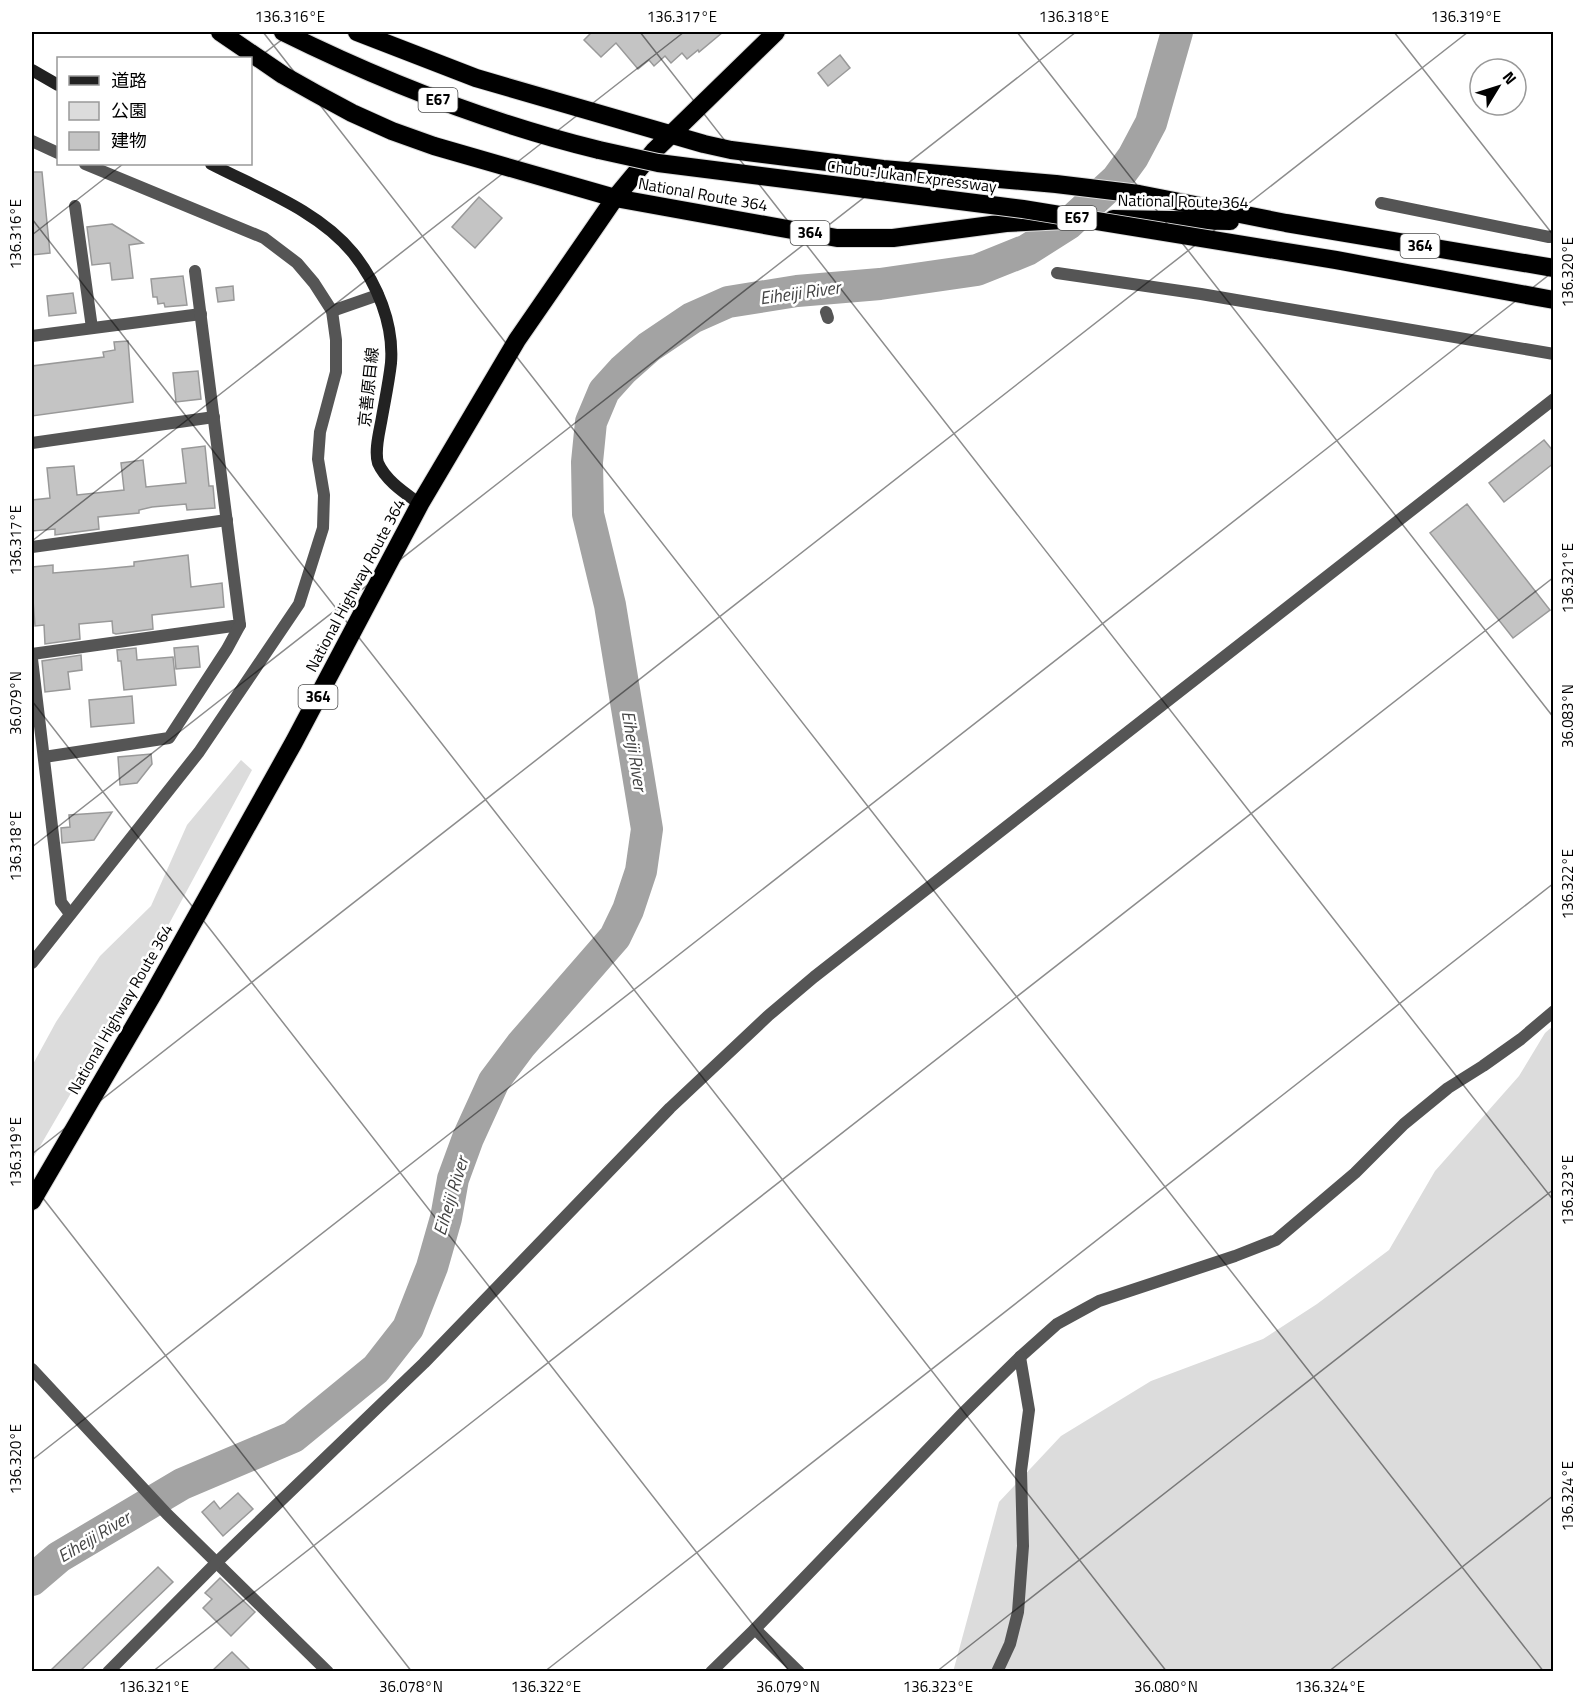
<svg xmlns="http://www.w3.org/2000/svg" width="1585" height="1703" font-family="'Titillium Web','Noto Sans JP',sans-serif">
<style>
.green{fill:#dcdcdc}
.lines{fill:none;stroke-linecap:round;stroke-linejoin:round}
.river{stroke:#a3a3a3;stroke-width:32}
.building{fill:#c4c4c4;stroke:#999;stroke-width:1.5}
.highway-casing{stroke:#dbdbdb;stroke-width:20}
.street{stroke:#555;stroke-width:12}
.secondary{stroke:#222;stroke-width:12}
.highway{stroke:#000;stroke-width:18}
.highway-bridge-casing{stroke:#dbdbdb;stroke-width:20;stroke-linecap:butt}
.highway-bridge{stroke:#000;stroke-width:18}
.ticks{fill:none;stroke:#000;stroke-width:1.5;stroke-opacity:0.45}
.labels{text-anchor:middle;stroke-width:5;stroke-linejoin:round;paint-order:stroke}
.shield{fill:#fff;stroke:#4c4c4c;stroke-width:1.5}
.shield-label{font-size:15px;font-weight:bold;fill:#000}
.street-label{font-size:16px;fill:#000;stroke:#fff}
.water-label{font-size:18px;font-style:italic;fill:#444;stroke:#fff}
.neatline{fill:none;stroke:#000;stroke-width:2}
.ticks-label{font-size:15px;text-anchor:middle;fill:#000}
</style>
<rect width="100%" height="100%" fill="#fff"/>
<g class="green">
<polygon points="241,760 252,770 163,935 32,1160 32,1066 56,1022 100,956 151,906 187,825"/>
<polygon points="1553,1026 1553,1671 953,1672 999,1502 1061,1436 1151,1381 1263,1339 1317,1304 1389,1250 1435,1171 1519,1076 1545,1033"/>
</g>
<g class="lines">
<polyline class="river" points="32,1580 59,1557 182,1484 293,1437 376,1369 408,1328 432,1267 446,1218 453,1179 468,1138 494,1081 521,1045 615,937 628,910 641,871 647,829 610,605 588,514 587,462 591,422 604,391 623,370 649,347 692,318 728,302 797,291 880,284 977,270 1027,250 1068,224 1117,179 1133,157 1151,123 1177,32"/>
</g>
<g class="building">
<polygon points="592,32 723,32 699,52 698,50 687,59 682,53 671,63 665,56 654,66 649,60 638,69 616,43 601,57 584,40"/>
<polygon points="840,55 850,68 828,86 818,73"/>
<polygon points="32,172 42,172 50,253 32,255"/>
<polygon points="479,197 502,218 475,248 452,227"/>
<polygon points="112,224 143,243 129,245 133,278 112,280 110,263 92,265 87,227"/>
<polygon points="183,276 187,305 165,307 164,303 158,304 157,297 153,297 151,279"/>
<polygon points="233,286 234,300 218,302 216,288"/>
<polygon points="73,293 76,313 49,316 47,296"/>
<polygon points="128,341 133,402 32,416 32,366 104,357 103,352 115,350 114,342"/>
<polygon points="198,371 201,399 176,402 173,373"/>
<polygon points="1544,440 1554,452 1554,463 1504,502 1489,483"/>
<polygon points="205,446 209,486 213,486 215,508 187,510 186,504 152,507 139,510 139,513 98,517 99,529 55,535 55,529 32,531 32,500 50,498 47,468 74,466 77,495 124,490 121,463 143,460 146,487 186,483 182,449"/>
<polygon points="1467,504 1550,610 1513,638 1430,533"/>
<polygon points="188,555 191,587 222,583 224,607 152,615 153,629 116,634 113,633 112,621 79,624 80,639 45,644 44,625 35,626 33,600 32,600 32,567 53,565 53,573 103,569 134,566 134,562"/>
<polygon points="198,646 200,667 176,669 174,648"/>
<polygon points="136,648 137,660 173,657 176,685 124,690 121,661 118,661 117,650"/>
<polygon points="81,655 82,670 68,672 70,689 45,692 42,661"/>
<polygon points="132,696 134,723 91,727 89,700"/>
<polygon points="151,754 152,764 137,783 120,785 118,757"/>
<polygon points="112,812 94,840 62,843 61,828 70,827 69,815"/>
<polygon points="238,1493 253,1509 223,1536 202,1512 214,1501 220,1509"/>
<polygon points="158,1567 173,1582 80,1671 50,1671"/>
<polygon points="220,1578 255,1612 231,1636 203,1608 212,1599 205,1593"/>
<polygon points="232,1652 251,1671 212,1671"/>
</g>
<g class="lines">
<g class="highway-casing">
<g id="highway">
<polyline points="220,32 283,75 315,93 352,113 392,131 434,146 615,198 837,238 893,238 1006,223 1065,220"/>
<path d="M 283,32 C 384,82 489,123 599,150"/>
<polyline points="357,32 476,78 704,144 731,150 883,169 1056,184 1139,194 1286,223 1554,268"/>
<polyline points="1113,219 1230,221"/>
<polyline points="32,1201 153,994 294,742 420,504 517,340 615,198 654,151 776,32"/>
</g>
</g>
<g class="street">
<polyline points="32,141 58,153"/>
<polyline points="1381,203 1549,237 1554,236"/>
<polyline points="75,206 92,328"/>
<polyline points="1057,273 1201,294 1554,354"/>
<polyline points="332,311 378,295"/>
<polyline points="826,312 828,318"/>
<polyline points="32,336 201,314"/>
<polyline points="32,443 214,417"/>
<polyline points="32,547 227,520"/>
<polyline points="32,654 240,625 195,271"/>
<polyline points="32,659 61,902 70,914"/>
<polyline points="44,757 169,738 227,649 240,625"/>
<polyline points="32,963 199,752 299,604 323,528 324,495 318,459 320,432 336,372 336,340 332,311 314,283 297,263 264,238 85,164"/>
<polyline points="32,1369 167,1514 328,1672"/>
<polyline points="755,1629 799,1672"/>
<polyline points="108,1672 217,1562 424,1363 670,1108 769,1015 814,977 1554,399"/>
<polyline points="711,1672 755,1629 964,1412 1020,1357 1057,1324 1099,1301 1235,1256 1276,1240 1355,1173 1404,1124 1448,1088 1483,1066 1521,1039 1554,1011"/>
<polyline points="997,1672 1010,1644 1018,1612 1023,1546 1021,1471 1029,1410 1020,1357"/>
</g>
<g class="secondary">
<polyline points="32,70 58,85"/>
<path d="M 211,164 C 259,189 318,210 353,253 C 377,283 394,324 391,363 C 389,381 385,400 382,417 C 380,430 374,450 378,463 C 386,481 405,493 420,504"/>
</g>
<use href="#highway" class="highway"/>
<g class="highway-bridge-casing">
<polyline id="highway-bridge" points="599,150 658,163 1023,209 1336,260 1554,300"/>
</g>
<use href="#highway-bridge" class="highway-bridge"/>
</g>
<path class="ticks" d="M 263,32 L 1544,1672M 640,32 L 1554,1201M 1017,32 L 1554,718M 1394,32 L 1554,236M 250,64 L 292,32M 32,219 L 1167,1672M 32,235 L 123,164M 32,541 L 684,32M 32,701 L 790,1672M 32,847 L 1076,32M 32,1154 L 1468,32M 32,1184 L 412,1672M 32,1460 L 1554,271M 32,1667 L 35,1672M 152,1672 L 1554,577M 544,1672 L 1554,883M 936,1672 L 1554,1189M 1328,1672 L 1554,1495"/>
<g class="labels">
<g class="shield">
<rect x="418.5" y="88" width="39" height="24" rx="4.5"/>
<rect x="1057.5" y="206" width="39" height="24" rx="4.5"/>
<rect x="790.5" y="221" width="39" height="24" rx="4.5"/>
<rect x="1400.5" y="234" width="39" height="24" rx="4.5"/>
<rect x="298.5" y="685" width="39" height="24" rx="4.5"/>
</g>
<g class="shield-label">
<text x="438" y="105">E67</text>
<text x="1077" y="223">E67</text>
<text x="810" y="238">364</text>
<text x="1420" y="251">364</text>
<text x="318" y="702">364</text>
</g>
<g class="street-label">
<text transform="translate(912 176) rotate(7)" y="6">Chubu-Jukan Expressway</text>
<text transform="translate(703 194) rotate(10)" y="6">National Route 364</text>
<text transform="translate(1183 201) rotate(1)" y="6">National Route 364</text>
<text transform="translate(368 387) rotate(-84)" y="6">京善原目線</text>
<text transform="translate(355 585) rotate(-62)" y="6">National Highway Route 364</text>
<text transform="translate(120 1009) rotate(-60)" y="6">National Highway Route 364</text>
</g>
<g class="water-label">
<text transform="translate(800 293) rotate(-8)" y="6">Eiheiji River</text>
<text transform="translate(634 751) rotate(81)" y="6">Eiheiji River</text>
<text transform="translate(451 1196) rotate(-73)" y="6">Eiheiji River</text>
<text transform="translate(94 1537) rotate(-31)" y="6">Eiheiji River</text>
</g>
</g>
<rect width="1585" height="1703" fill="none" stroke="#ffffff" stroke-width="66"/>
<rect x="57" y="57" width="195" height="108" fill="#ffffff" stroke="#999999" stroke-width="1.5"/>
<rect x="69" y="76" width="30" height="9" fill="#222222" stroke="#999999" stroke-width="1.5"/>
<text x="111" y="87" font-size="18" fill="#000000">道路</text>
<rect x="69" y="102" width="30" height="18" fill="#dcdcdc" stroke="#999999" stroke-width="1.5"/>
<text x="111" y="117" font-size="18" fill="#000000">公園</text>
<rect x="69" y="132" width="30" height="18" fill="#c4c4c4" stroke="#999999" stroke-width="1.5"/>
<text x="111" y="147" font-size="18" fill="#000000">建物</text>
<g transform="translate(1498 87) rotate(52)"><circle r="28" fill="#ffffff" stroke="#999999" stroke-width="1.5"/>
<path d="M0-4.5L10 22L0 15L-10 22Z" fill="#000000"/>
<text y="-9" font-size="16" font-weight="bold" text-anchor="middle" fill="#000000">N</text>
</g>
<rect x="33" y="33" width="1519" height="1637" class="neatline"/>
<g class="ticks-label">
<text x="290" y="22">136.316°E</text>
<text x="682" y="22">136.317°E</text>
<text x="1074" y="22">136.318°E</text>
<text x="1466" y="22">136.319°E</text>
<text transform="translate(16 234) rotate(-90)" y="5">136.316°E</text>
<text transform="translate(1568 272) rotate(-90)" y="5">136.320°E</text>
<text transform="translate(16 540) rotate(-90)" y="5">136.317°E</text>
<text transform="translate(1568 578) rotate(-90)" y="5">136.321°E</text>
<text transform="translate(16 703) rotate(-90)" y="5">36.079°N</text>
<text transform="translate(1568 716) rotate(-90)" y="5">36.083°N</text>
<text transform="translate(16 846) rotate(-90)" y="5">136.318°E</text>
<text transform="translate(1568 884) rotate(-90)" y="5">136.322°E</text>
<text transform="translate(16 1152) rotate(-90)" y="5">136.319°E</text>
<text transform="translate(1568 1190) rotate(-90)" y="5">136.323°E</text>
<text transform="translate(16 1459) rotate(-90)" y="5">136.320°E</text>
<text transform="translate(1568 1496) rotate(-90)" y="5">136.324°E</text>
<text x="154" y="1692">136.321°E</text>
<text x="411" y="1692">36.078°N</text>
<text x="546" y="1692">136.322°E</text>
<text x="788" y="1692">36.079°N</text>
<text x="938" y="1692">136.323°E</text>
<text x="1166" y="1692">36.080°N</text>
<text x="1330" y="1692">136.324°E</text>
</g>
</svg>
